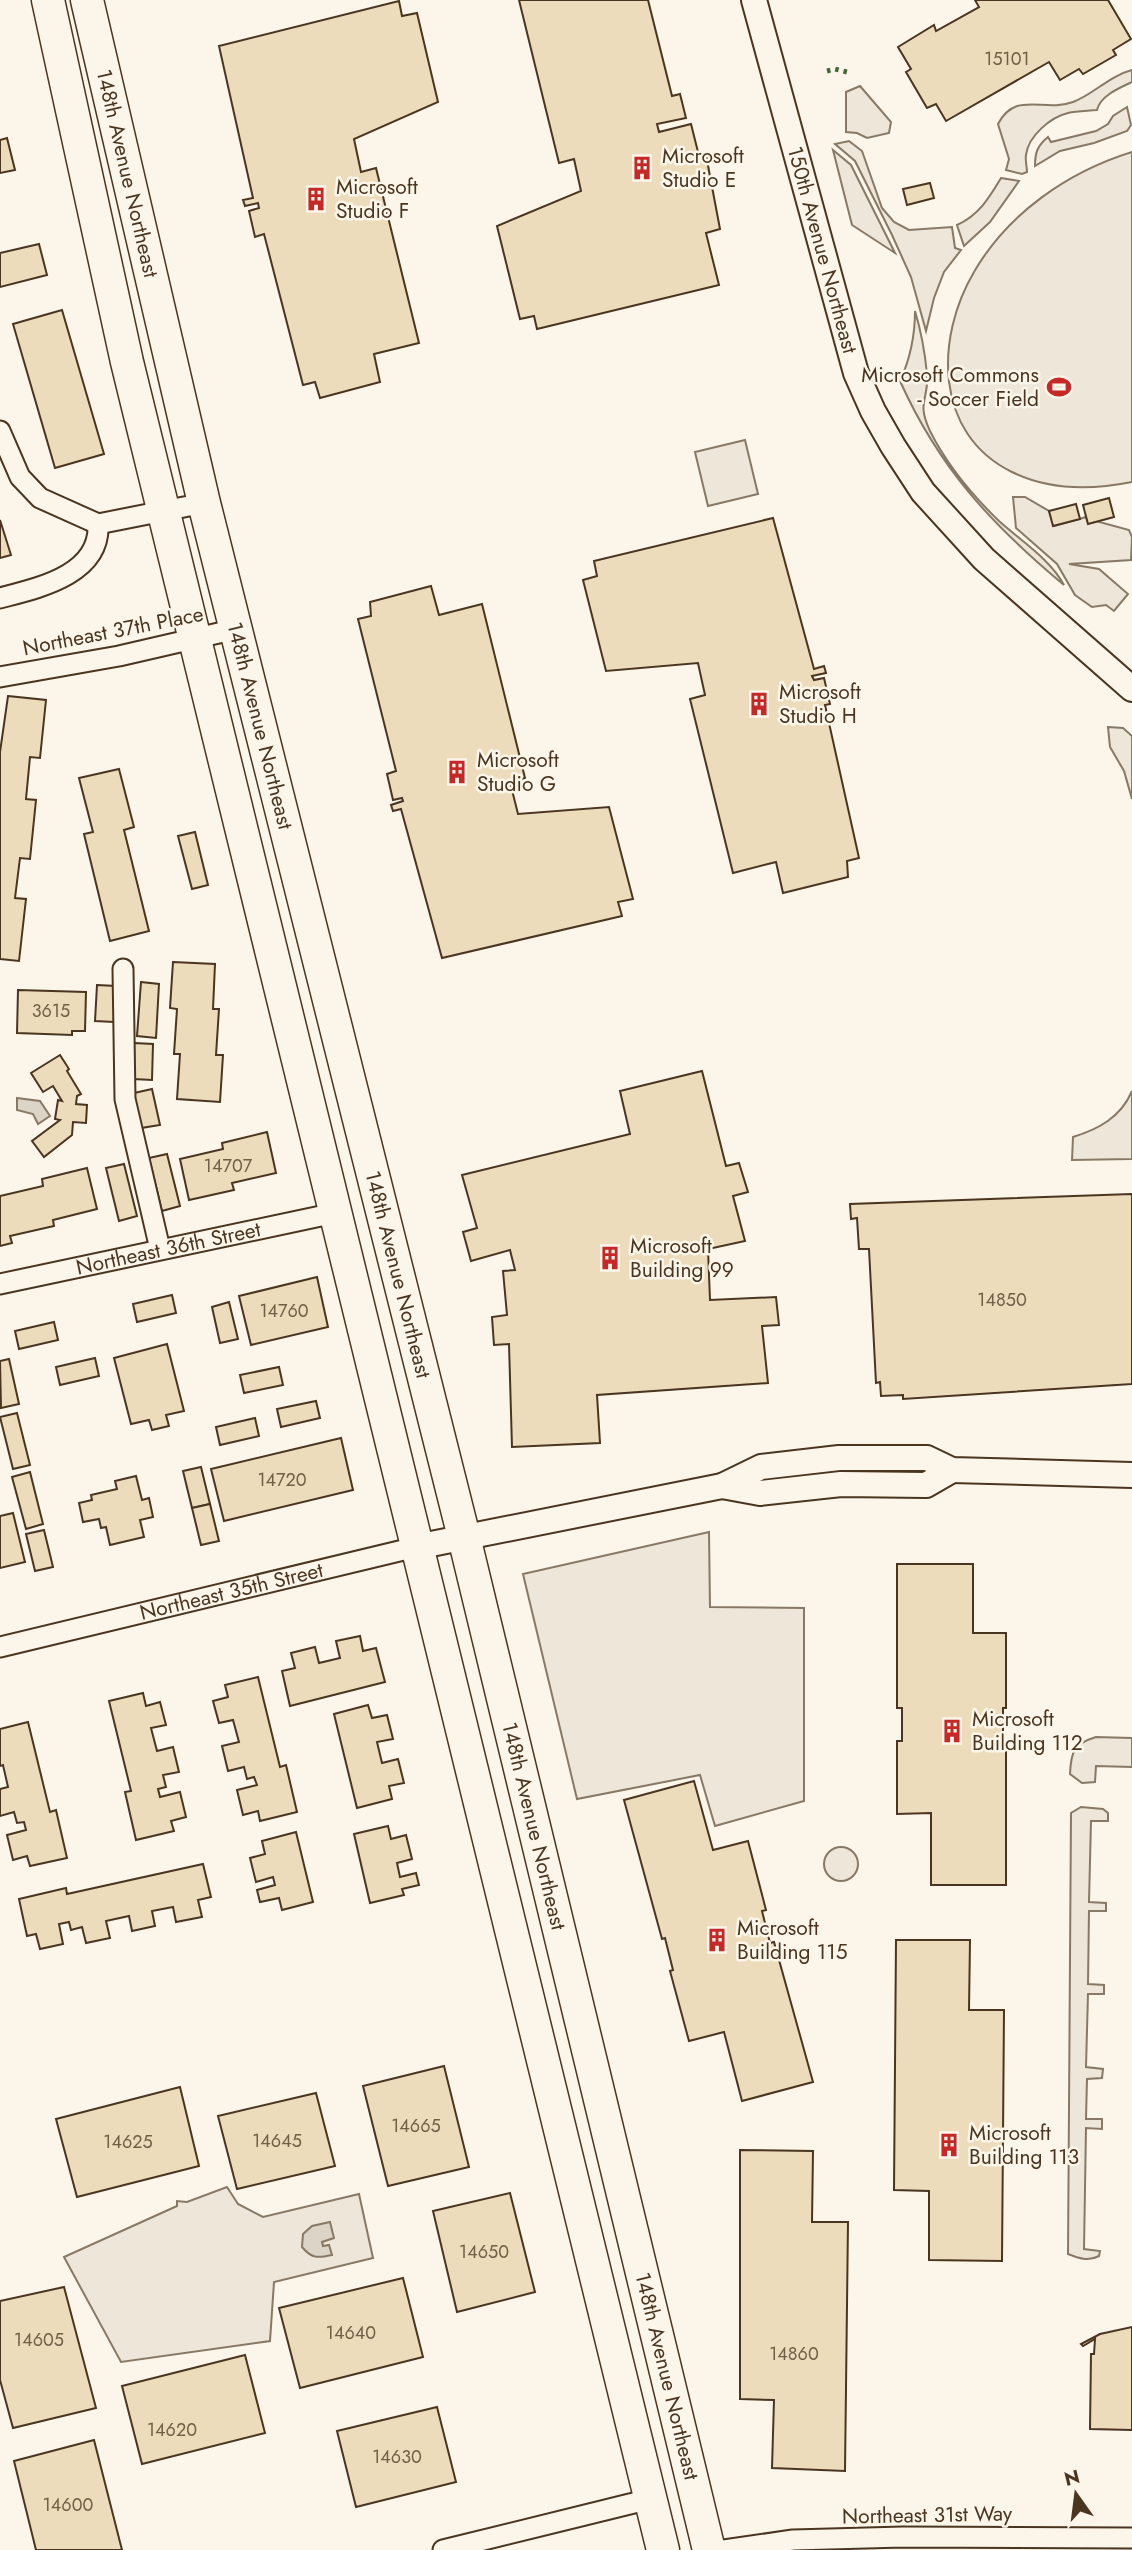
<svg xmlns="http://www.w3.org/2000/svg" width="1132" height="2550" font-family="Jost,sans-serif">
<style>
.green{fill:#ede6d9;stroke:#887966;stroke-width:2}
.water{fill:#dcd4c6;stroke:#887966;stroke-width:2}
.building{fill:#ecdcbc;stroke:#4a3520;stroke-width:2}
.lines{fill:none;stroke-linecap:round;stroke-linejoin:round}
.minor-casing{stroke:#4a3520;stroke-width:23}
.tertiary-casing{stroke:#4a3520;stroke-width:28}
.primary-casing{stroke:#4a3520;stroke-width:35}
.minor{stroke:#fbf6e9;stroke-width:19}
.tertiary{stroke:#fbf6e9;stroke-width:24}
.primary{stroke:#fbf6e9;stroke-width:32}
.hedge{stroke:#436837;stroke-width:5;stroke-dasharray:3.5 5;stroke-linecap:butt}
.labels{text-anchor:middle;stroke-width:5;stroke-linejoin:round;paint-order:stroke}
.number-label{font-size:18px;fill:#725f47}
.poi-label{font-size:21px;fill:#4a3520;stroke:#fbf6e9;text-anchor:start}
.street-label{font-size:21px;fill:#4a3520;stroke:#fbf6e9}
</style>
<rect width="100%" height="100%" fill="#fbf6e9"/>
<g class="green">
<path d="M 1132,70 L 1132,82 C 1119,88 1100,96 1097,110 C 1087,111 1077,111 1068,113 C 1051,117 1028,136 1026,155 C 1025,160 1027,167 1027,172 L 1022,174 L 1006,170 L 1009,159 L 998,124 C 1016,90 1043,113 1073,102 C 1094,94 1109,76 1132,70 Z"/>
<polygon points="860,86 891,122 889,133 867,138 857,133 846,132 846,92"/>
<path d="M 1127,107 L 1131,125 L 1127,131 L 1094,143 L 1060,151 L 1035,166 C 1035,153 1037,146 1048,137 L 1051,142 L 1096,131 L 1108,124 L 1113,116 Z"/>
<polygon points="849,141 862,151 882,208 894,222 909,230 952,227 955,248 961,250 944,272 934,298 926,331 911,277 892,235 855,161 835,144"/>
<polygon points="833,150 851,165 895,253 852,225"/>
<path d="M 1132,152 L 1132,482 C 1092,490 1050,491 1012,472 C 934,434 935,338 974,272 C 1008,213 1068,172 1132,152 Z"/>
<path d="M 1001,178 L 1019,181 L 990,222 L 964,246 L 957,225 C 979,215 989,198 1001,178 Z"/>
<path d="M 915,311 C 921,331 925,353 927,374 C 929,401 916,401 930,431 C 947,465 972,495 999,521 C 1021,541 1050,559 1064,585 C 992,525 939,468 900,381 C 911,357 915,336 915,311 Z"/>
<polygon points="745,440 758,494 708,506 695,452"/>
<polygon points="1013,497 1025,497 1049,511 1054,526 1086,517 1088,523 1096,521 1129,530 1132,537 1131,560 1069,564 1099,569 1128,594 1114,611 1106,605 1092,607 1075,595 1057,564 1016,528"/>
<polygon points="1108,727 1123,728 1132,736 1132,799 1124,771 1110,747"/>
<path d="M 1132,1091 L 1132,1159 L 1072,1160 L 1073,1137 C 1099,1129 1121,1117 1132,1091 Z"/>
<polygon points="709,1532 710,1607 804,1608 804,1801 715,1826 700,1775 577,1799 523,1574"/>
<path d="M 1096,1737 L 1132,1738 L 1132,1767 L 1096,1766 L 1095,1782 L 1082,1783 L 1070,1774 C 1071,1752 1073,1744 1096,1737 Z"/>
<path d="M 1081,1807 L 1103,1809 L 1108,1813 L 1108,1821 L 1091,1821 L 1089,1902 L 1106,1903 L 1106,1911 L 1089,1911 L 1088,1984 L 1104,1985 L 1104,1994 L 1088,1994 L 1086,2067 L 1103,2069 L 1102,2078 L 1087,2079 L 1086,2119 L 1102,2119 L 1102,2129 L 1086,2128 L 1084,2249 L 1100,2251 L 1099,2256 C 1088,2262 1078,2258 1068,2254 L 1071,1813 Z"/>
<circle cx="841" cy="1864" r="17"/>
<polygon points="227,2187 238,2204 263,2217 359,2194 373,2258 274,2282 270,2341 121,2362 64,2257 177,2206 177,2201 187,2202"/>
</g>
<g class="water">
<polygon points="17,1098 40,1101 50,1116 38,1124 33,1114 17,1110"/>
<path d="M 330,2222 L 334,2238 L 322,2242 L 323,2246 L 329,2245 L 332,2255 C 318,2258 312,2259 302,2247 L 303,2234 L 312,2226 Z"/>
</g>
<g class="building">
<polygon points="519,0 648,0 672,96 680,94 686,118 657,124 659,132 691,124 699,156 706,155 720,229 706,233 719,285 537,329 534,316 520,319 497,226 581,191 574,159 559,163"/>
<polygon points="975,0 1108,0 1131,39 1113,50 1116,55 1083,74 1079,69 1060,80 1049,62 946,121 936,104 927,108 906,72 911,69 898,47 934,25 936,31 979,7"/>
<polygon points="399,1 402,16 417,13 438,102 354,139 361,172 376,168 419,343 374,354 380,382 320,398 315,382 303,385 264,234 255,237 249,211 259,208 258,203 245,206 243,200 253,198 219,46"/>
<polygon points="7,138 15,170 0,173 0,140"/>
<polygon points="930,183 934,198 907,205 903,189"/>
<polygon points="39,244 47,275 0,287 0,253"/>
<polygon points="62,310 104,454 55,468 13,324"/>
<polygon points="1109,498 1114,517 1088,524 1083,505"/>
<polygon points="1076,504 1080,519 1053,526 1049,511"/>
<polygon points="773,518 814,669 824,666 826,673 812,676 814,680 824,678 830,704 825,705 859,858 847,861 848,877 783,893 776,862 733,873 690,699 705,695 698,663 606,671 583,580 597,576 594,561"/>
<polygon points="0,520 11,555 0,558"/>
<polygon points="431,586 439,615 482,604 525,778 510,782 518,814 609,807 633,899 618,902 622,916 442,958 401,809 393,811 391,805 403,801 402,798 393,800 387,774 396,771 358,619 371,616 370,602"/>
<polygon points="8,696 46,700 40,758 30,757 26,799 36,800 30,859 20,858 15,898 26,899 19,961 0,959 0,752"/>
<polygon points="119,769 134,827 124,830 149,931 110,941 84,834 93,832 79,778"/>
<polygon points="195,832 208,885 192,889 178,836"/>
<polygon points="173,962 215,964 213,1009 219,1009 216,1055 223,1055 220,1102 177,1099 180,1054 174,1054 177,1009 170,1008"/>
<polygon points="141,982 159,984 156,1038 137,1036"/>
<polygon points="97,985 116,986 114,1022 95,1021"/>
<polygon points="18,990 86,992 85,1031 72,1031 72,1035 17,1033"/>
<polygon points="134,1043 153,1044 152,1080 133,1079"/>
<polygon points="60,1055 69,1069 67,1071 81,1094 77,1096 76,1104 87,1105 86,1123 73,1122 72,1135 44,1157 32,1141 60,1120 55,1119 58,1100 62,1101 53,1086 43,1092 31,1073"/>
<polygon points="702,1071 726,1166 739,1163 748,1192 733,1196 745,1241 708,1249 710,1300 776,1297 779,1325 762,1326 768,1383 597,1395 600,1443 512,1447 509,1344 494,1345 492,1317 507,1315 503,1271 515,1270 510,1250 471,1261 463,1232 477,1228 462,1175 630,1134 620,1091"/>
<polygon points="152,1089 160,1125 141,1128 134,1093"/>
<polygon points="267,1132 276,1173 232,1183 234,1190 189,1200 180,1159 223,1149 222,1143"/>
<polygon points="167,1154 180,1206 162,1211 149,1158"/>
<polygon points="124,1164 137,1216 119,1221 106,1168"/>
<polygon points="87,1168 97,1209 53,1220 54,1226 10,1236 12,1243 0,1246 0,1196 43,1186 42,1179"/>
<polygon points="1132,1194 1132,1384 903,1399 903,1395 881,1396 880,1382 876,1383 869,1249 859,1249 857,1218 851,1219 850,1204"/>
<polygon points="317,1277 328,1327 251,1345 239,1296"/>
<polygon points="172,1295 176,1313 137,1322 133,1304"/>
<polygon points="229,1302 238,1339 220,1343 212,1307"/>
<polygon points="54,1322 58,1340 19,1349 15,1331"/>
<polygon points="167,1344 184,1411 166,1415 169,1426 152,1430 149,1420 131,1424 114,1358"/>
<polygon points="95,1358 99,1376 60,1385 56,1367"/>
<polygon points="9,1359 19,1404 1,1408 0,1361"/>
<polygon points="279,1367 283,1385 244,1393 240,1375"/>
<polygon points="316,1401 320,1418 281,1427 277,1409"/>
<polygon points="17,1413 30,1465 13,1469 0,1417"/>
<polygon points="255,1418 259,1436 220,1445 216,1427"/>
<polygon points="341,1438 353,1490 224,1521 211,1469"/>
<polygon points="201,1467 210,1504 192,1508 183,1471"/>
<polygon points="30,1472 43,1524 26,1529 12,1477"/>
<polygon points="136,1476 142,1500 149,1498 153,1517 140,1520 144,1537 110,1545 106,1527 101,1528 99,1519 83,1522 79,1503 92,1500 91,1495 117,1489 115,1481"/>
<polygon points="210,1504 219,1541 201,1545 192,1508"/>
<polygon points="13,1513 25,1562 0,1568 0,1516"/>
<polygon points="44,1530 53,1567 35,1571 26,1534"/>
<polygon points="897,1564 973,1564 973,1633 1006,1633 1006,1708 1003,1708 1003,1741 1006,1741 1006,1885 931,1885 931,1813 897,1814 897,1741 902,1741 902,1708 897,1708"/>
<polygon points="360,1636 363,1651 376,1648 385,1682 290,1706 282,1671 295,1668 291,1653 315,1647 319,1663 340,1658 336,1641"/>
<polygon points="258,1677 280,1767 286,1765 297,1812 260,1821 258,1811 243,1815 237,1790 257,1785 254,1777 247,1779 244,1767 228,1771 222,1746 239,1742 233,1720 219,1723 213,1701 228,1697 225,1685"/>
<polygon points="143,1693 146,1706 160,1702 166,1725 151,1728 157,1751 173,1747 179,1772 163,1775 166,1787 158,1789 160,1797 180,1792 186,1817 171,1821 174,1831 136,1840 125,1792 131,1791 109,1701"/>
<polygon points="368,1705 372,1718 387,1715 393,1739 377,1742 382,1763 398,1759 404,1783 389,1786 392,1799 357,1808 334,1714"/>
<polygon points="28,1722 50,1812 56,1810 67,1858 30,1866 27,1856 13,1860 7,1835 26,1830 24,1822 17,1823 14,1812 0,1816 0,1789 8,1787 3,1765 0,1766 0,1729"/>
<polygon points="694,1781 713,1850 748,1841 766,1910 762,1911 770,1943 774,1942 813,2082 742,2101 724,2032 689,2041 670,1971 673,1970 665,1938 662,1939 624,1800"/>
<polygon points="388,1826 391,1839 406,1835 412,1859 397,1863 400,1877 416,1873 419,1885 402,1889 404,1895 370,1903 354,1834"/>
<polygon points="296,1832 313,1902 282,1910 279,1898 260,1902 257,1890 275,1885 273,1877 256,1882 250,1858 265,1854 262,1841"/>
<polygon points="203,1864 211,1897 198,1900 202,1917 176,1922 173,1907 152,1911 155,1926 132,1931 129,1916 106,1921 110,1938 86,1943 82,1927 71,1930 69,1922 59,1924 63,1944 40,1949 36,1934 27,1936 19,1899 66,1888 67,1894"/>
<polygon points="896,1940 970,1940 969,2010 1004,2010 1002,2261 929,2260 929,2191 894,2190"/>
<polygon points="444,2066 469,2167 388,2186 363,2086"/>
<polygon points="180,2087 199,2166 77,2197 56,2119"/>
<polygon points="316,2093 335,2166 237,2189 218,2116"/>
<polygon points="740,2150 813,2151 812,2222 848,2222 845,2471 772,2468 774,2400 740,2399"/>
<polygon points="510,2193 535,2292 457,2312 433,2211"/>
<polygon points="403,2278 423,2357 300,2388 279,2308"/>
<polygon points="64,2287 96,2408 13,2428 0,2380 0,2301"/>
<polygon points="1132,2327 1132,2430 1090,2429 1091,2354 1094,2354 1095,2339 1083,2346 1081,2344 1100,2334"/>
<polygon points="245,2355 265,2433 142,2464 122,2386"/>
<polygon points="437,2407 456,2482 356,2507 337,2431"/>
<polygon points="94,2440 122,2550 36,2550 14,2461"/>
</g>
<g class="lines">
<g class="minor-casing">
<g id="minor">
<polyline points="0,431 20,477 40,498 98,524 204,503"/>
<path d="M 0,598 C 38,588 101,575 98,524"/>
<polyline points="0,677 119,656 236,629"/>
<polyline points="123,969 125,1099 160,1249"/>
<path id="s1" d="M 0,1284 L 335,1213"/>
<path id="s2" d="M 0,1647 L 416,1547"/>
<polyline points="443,2550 650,2499"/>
<polyline points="724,2550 793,2540 903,2537 1132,2538"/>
</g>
</g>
<g class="tertiary-casing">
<g id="tertiary">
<path id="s3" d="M 754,0 L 856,373 L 873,411 L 893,446 L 923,492 L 984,559 L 1132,689"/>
<polyline points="722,1486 760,1493 841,1484 926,1485 952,1470"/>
<polyline points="416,1547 722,1486 761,1467 839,1458 927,1458 952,1470 1132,1475"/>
</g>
</g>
<g class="primary-casing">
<g id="primary">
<polyline points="48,0 127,362 663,2550"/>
<path id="s4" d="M 87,0 L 204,503 L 464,1537 L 709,2550"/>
</g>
</g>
<use href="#minor" class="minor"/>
<use href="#tertiary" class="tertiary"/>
<use href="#primary" class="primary"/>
<polyline class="hedge" points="827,71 835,69 851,73"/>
</g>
<defs>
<g id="building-bare" transform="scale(1.89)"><path d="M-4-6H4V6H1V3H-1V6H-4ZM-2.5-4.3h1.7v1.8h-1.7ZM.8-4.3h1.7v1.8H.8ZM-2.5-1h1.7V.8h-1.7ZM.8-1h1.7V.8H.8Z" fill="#c62828" stroke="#fbf6e9" stroke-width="2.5" paint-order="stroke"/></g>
<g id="stadium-bare" transform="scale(1.89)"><path d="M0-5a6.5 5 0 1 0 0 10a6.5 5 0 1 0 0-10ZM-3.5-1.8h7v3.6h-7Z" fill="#c62828" stroke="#fbf6e9" stroke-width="2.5" paint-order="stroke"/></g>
</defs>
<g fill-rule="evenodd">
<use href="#building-bare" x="642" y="168"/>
<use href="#building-bare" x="316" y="199"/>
<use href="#stadium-bare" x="1059" y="387"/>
<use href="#building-bare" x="759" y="704"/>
<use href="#building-bare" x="457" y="772"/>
<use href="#building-bare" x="610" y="1258"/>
<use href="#building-bare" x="952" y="1731"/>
<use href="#building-bare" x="717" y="1940"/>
<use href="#building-bare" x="949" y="2145"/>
</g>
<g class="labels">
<g class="number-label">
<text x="1007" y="65">15101</text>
<text x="51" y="1017">3615</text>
<text x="228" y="1172">14707</text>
<text x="1002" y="1306">14850</text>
<text x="284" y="1317">14760</text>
<text x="282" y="1486">14720</text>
<text x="416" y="2132">14665</text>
<text x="277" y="2147">14645</text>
<text x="128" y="2148">14625</text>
<text x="484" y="2258">14650</text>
<text x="351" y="2339">14640</text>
<text x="39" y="2346">14605</text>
<text x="794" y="2360">14860</text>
<text x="172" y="2436">14620</text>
<text x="397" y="2463">14630</text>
<text x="68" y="2511">14600</text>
</g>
<g class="poi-label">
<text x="662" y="163">Microsoft<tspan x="662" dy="24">Studio E</tspan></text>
<text x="336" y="194">Microsoft<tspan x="336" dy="24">Studio F</tspan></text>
<text x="1039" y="382" text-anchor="end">Microsoft Commons<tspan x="1039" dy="24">- Soccer Field</tspan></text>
<text x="779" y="699">Microsoft<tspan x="779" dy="24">Studio H</tspan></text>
<text x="477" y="767">Microsoft<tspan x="477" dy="24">Studio G</tspan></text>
<text x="630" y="1253">Microsoft<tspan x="630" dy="24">Building 99</tspan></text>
<text x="972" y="1726">Microsoft<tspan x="972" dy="24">Building 112</tspan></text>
<text x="737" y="1935">Microsoft<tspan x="737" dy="24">Building 115</tspan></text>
<text x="969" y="2140">Microsoft<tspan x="969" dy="24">Building 113</tspan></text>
</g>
<g class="street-label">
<text dy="7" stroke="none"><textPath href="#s4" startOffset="178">148th Avenue Northeast</textPath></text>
<text dy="7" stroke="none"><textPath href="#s3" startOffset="259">150th Avenue Northeast</textPath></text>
<text transform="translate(113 631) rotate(-11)" y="7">Northeast 37th Place</text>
<text dy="7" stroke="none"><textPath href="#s4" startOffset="746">148th Avenue Northeast</textPath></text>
<text dy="7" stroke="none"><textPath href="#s1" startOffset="172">Northeast 36th Street</textPath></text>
<text dy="7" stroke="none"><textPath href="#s4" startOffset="1312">148th Avenue Northeast</textPath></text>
<text dy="7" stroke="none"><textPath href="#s2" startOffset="238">Northeast 35th Street</textPath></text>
<text dy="7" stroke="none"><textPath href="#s4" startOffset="1880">148th Avenue Northeast</textPath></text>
<text dy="7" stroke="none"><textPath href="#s4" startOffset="2446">148th Avenue Northeast</textPath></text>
<text transform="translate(927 2515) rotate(-1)" y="7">Northeast 31st Way</text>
</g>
</g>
<g transform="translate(1076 2494) rotate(346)" stroke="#fbf6e9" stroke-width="5" paint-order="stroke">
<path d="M0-5L12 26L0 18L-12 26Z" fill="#4a3520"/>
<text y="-10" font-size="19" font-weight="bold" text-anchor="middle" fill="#4a3520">N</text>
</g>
</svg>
